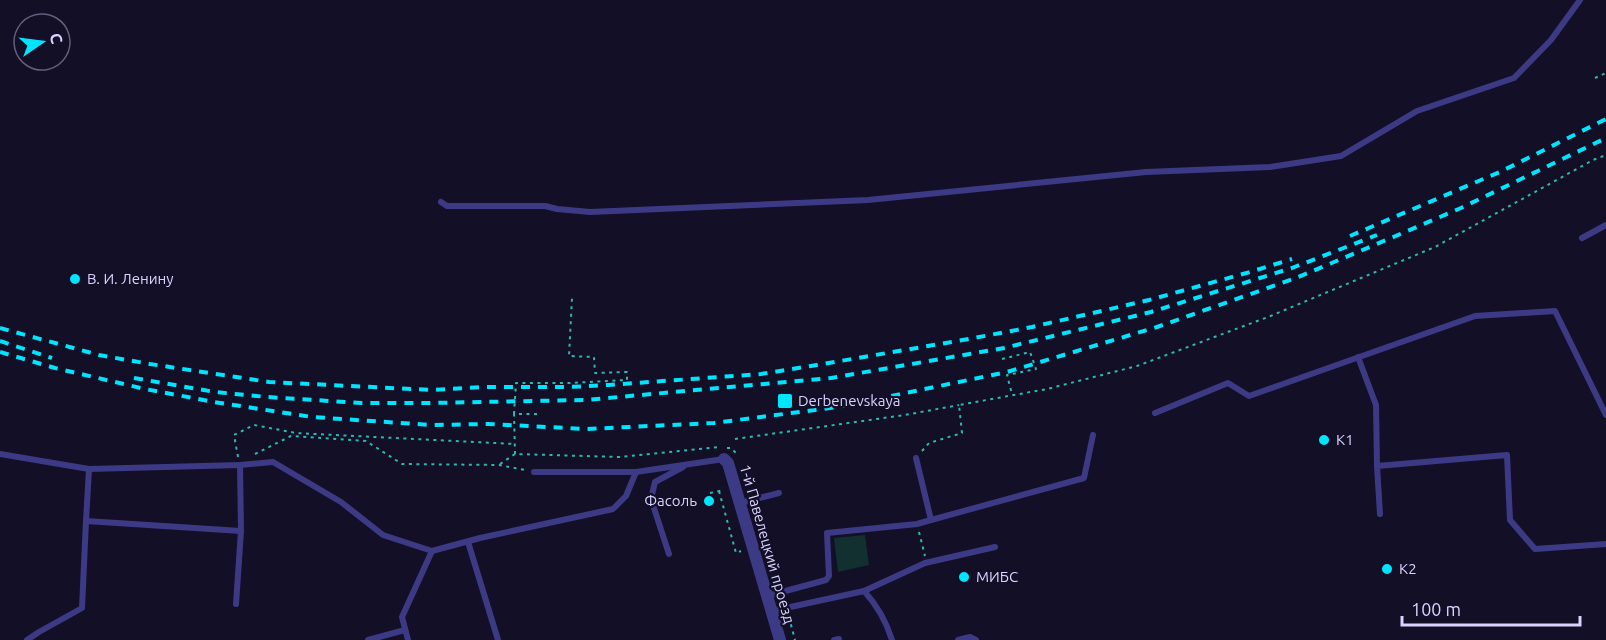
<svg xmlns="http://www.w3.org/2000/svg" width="1606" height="640" font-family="Ubuntu,sans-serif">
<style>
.green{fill:#12302f}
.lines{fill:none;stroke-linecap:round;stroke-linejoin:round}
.path{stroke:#2fb8b0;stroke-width:2;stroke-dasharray:3 4.5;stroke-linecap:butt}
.lane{stroke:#3d3a85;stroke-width:6}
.street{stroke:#3d3a85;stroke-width:12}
.rail{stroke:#00e5ff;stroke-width:4;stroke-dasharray:9 8;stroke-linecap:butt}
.poi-dot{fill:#00e5ff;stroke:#130f26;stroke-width:2}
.labels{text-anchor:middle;stroke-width:4.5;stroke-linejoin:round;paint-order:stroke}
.poi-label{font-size:15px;fill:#d9d4ff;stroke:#130f26;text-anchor:start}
.street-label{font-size:15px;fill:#d9d4ff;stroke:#130f26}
</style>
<rect width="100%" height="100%" fill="#130f26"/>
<polygon class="green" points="865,535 869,565 838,572 834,538"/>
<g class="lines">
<g class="path">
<polyline points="1595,78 1606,73"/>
<polyline points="1002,359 1030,352 1036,369 1007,375 1012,394"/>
<polyline points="514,414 516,383 569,383 627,380 627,372 595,373 594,357 569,356 572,298"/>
<polyline points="735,439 905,415 959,405"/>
<polyline points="727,448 731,448 737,454"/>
<polyline points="922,451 929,443 962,433 959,405 1047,389 1137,366 1268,317 1435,247 1593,160 1606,155"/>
<polyline points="255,454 291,436 366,441 402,464 499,465 525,470"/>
<polyline points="515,454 514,414 538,414"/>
<polyline points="238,457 234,435 254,425 296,433 514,444"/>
<polyline points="500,464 515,454 619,457 719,447"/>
<polyline points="719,491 736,553 741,551"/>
<polyline points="710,493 724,490"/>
<polyline points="919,532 925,556"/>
<polyline points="789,617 795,640"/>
</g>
<g class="lane">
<polyline points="441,202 447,206 545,206 557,209 590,212 868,200 1146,172 1270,167 1341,156 1417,111 1514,78 1551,40 1580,0"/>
<polyline points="1582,238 1606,225"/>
<polyline points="1358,357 1376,405 1377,466"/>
<polyline points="1155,413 1228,383 1249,396 1475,316 1555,311 1606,415"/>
<polyline points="0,454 89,469 240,465 273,462 341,502 383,535 432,551 480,538 613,509 626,496 636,472"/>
<polyline points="534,472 636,472 724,459"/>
<polyline points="740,503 779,493"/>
<polyline points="1380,514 1377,466 1507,455 1510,520 1535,549 1606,544"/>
<polyline points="931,520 1084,478 1093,435"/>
<polyline points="86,521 89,469"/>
<polyline points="468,542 498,640"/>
<polyline points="669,554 651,499 655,482 683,467"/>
<polyline points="864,591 925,563 995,547"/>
<polyline points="767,596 826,580 829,576 827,533 917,524 931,520 916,458"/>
<polyline points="236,604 241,531 240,465"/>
<path d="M 772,611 L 864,591 C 877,605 886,621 892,640"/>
<polyline points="27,640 39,632 82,608 86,521 241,531"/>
<polyline points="368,640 405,630"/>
<polyline points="408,640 402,617 432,551"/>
<polyline points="834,640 839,639"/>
<polyline points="958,640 970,637 976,640"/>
</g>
<polyline class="street" points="724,459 728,463 780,640"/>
<g class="rail">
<polyline points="1350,236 1502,171 1606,119"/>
<polyline points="0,328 99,355 150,364 269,382 432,390 485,387 569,387 608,385 761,374 811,366 969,339 1032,327 1149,300 1250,272 1292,259"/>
<polyline points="0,341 52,358"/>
<polyline points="0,352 55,368 145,389 214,402 312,417 431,425 488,424 586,429 714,423 838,407 1007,372 1157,327 1296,278 1391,238 1461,208 1606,138"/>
<polyline points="134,378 215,392 267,397 362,403 428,403 585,400 831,378 1004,348 1151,312 1292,268 1377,235"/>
</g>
</g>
<g class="poi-dot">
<circle cx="75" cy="279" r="6"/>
<rect x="777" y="393" width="16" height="16" rx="3"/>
<circle cx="1324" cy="440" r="6"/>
<circle cx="709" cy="501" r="6"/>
<circle cx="1387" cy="569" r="6"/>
<circle cx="964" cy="577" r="6"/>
</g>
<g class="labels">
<g class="poi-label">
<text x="87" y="284">В. И. Ленину</text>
<text x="798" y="406">Derbenevskaya</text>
<text x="1336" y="445">К1</text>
<text x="697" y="506" text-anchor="end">Фасоль</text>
<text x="1399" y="574">К2</text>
<text x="976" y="582">МИБС</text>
</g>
<g class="street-label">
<text transform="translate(767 544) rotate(74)" y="5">1-й Павелецкий проезд</text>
</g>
</g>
<g transform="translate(42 42) rotate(76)"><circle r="28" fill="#130f26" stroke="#625e7d" stroke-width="1.5"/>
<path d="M0-4.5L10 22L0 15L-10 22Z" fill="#00e5ff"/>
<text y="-9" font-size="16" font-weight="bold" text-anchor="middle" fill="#d9d4ff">С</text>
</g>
<path d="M1402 616v9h178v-9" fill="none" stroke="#d9d4ff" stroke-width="3"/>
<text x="1411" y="616" font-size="18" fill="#d9d4ff" stroke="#130f26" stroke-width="4.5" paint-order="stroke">100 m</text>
</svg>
